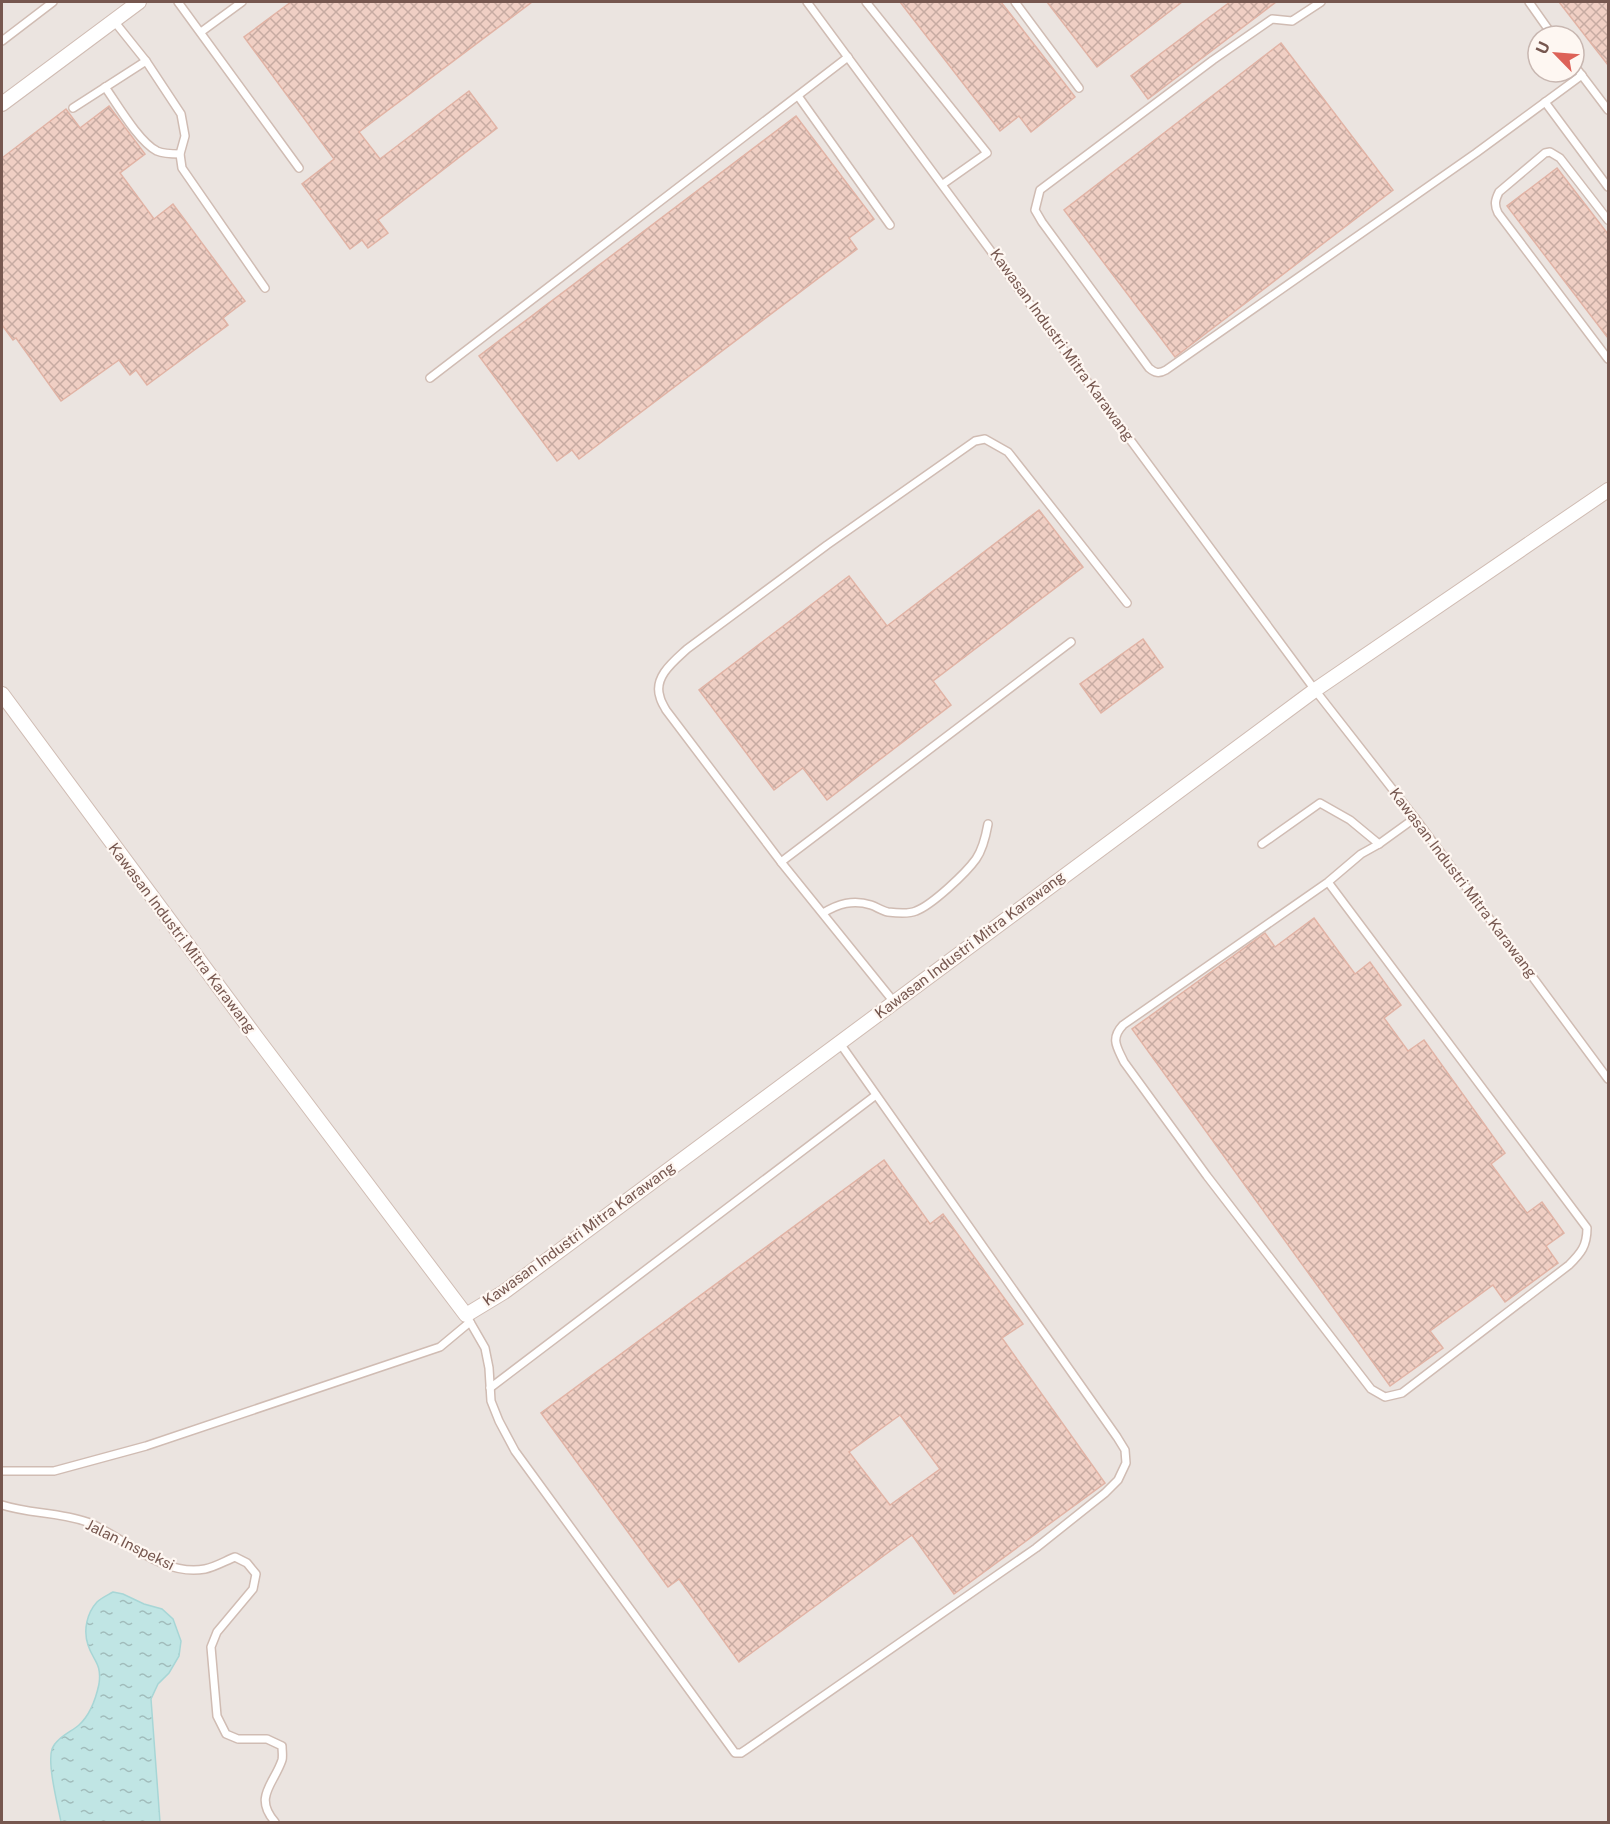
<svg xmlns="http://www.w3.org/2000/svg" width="1610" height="1824" font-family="'Public Sans',sans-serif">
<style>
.industrial{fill:#ebe4e0;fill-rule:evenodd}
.water{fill:url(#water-ripples);stroke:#a7d6d6;stroke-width:1.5}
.building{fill:url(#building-cross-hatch);stroke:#e1b3a5;stroke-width:1.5;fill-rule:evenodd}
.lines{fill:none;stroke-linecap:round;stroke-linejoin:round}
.service-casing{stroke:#d0bcb3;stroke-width:10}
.minor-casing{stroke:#d0bcb3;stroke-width:16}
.service{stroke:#fff;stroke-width:7}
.minor{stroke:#fff;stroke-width:14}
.labels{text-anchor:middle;stroke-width:4.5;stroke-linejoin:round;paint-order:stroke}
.street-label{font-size:15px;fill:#76574f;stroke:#fef7f2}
</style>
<defs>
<pattern id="water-ripples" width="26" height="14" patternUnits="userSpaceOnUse" patternTransform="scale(1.5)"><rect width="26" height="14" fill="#c0e5e4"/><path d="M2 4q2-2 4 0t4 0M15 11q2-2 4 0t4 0" fill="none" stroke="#a1bcbb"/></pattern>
<pattern id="building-cross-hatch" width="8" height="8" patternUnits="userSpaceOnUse" patternTransform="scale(1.5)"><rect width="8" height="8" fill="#f0cfc4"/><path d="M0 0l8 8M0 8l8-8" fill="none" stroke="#c7aba2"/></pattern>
</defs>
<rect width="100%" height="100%" fill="#fcf3eb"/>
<path class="industrial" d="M 2,2 L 1608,2 L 1608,1822 L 2,1822 ZM 1538,36 L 1574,36 L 1574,72 L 1538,72 Z"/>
<path class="water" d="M 113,1592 L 123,1594 L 144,1604 L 162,1609 L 173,1619 L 181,1641 L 179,1656 L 169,1673 L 158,1684 L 151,1699 L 160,1822 L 61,1822 C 58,1806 47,1764 52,1749 C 56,1738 71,1732 79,1725 C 90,1715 96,1698 99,1684 C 102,1663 93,1661 88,1645 C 83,1630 87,1613 97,1602 C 101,1598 108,1595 113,1592 Z"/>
<g class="building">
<polygon points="291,2 532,2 359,132 380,159 469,91 497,128 378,220 388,233 368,248 362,240 350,249 302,184 334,159 244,37"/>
<polygon points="900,2 1001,2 1075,97 1031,132 1019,116 1000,131"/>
<polygon points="1047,2 1182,2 1097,67"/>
<polygon points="1230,2 1276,2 1148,99 1131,76"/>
<polygon points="1559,2 1608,2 1608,65"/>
<polygon points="1281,43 1393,190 1175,357 1064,210"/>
<polygon points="109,106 145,154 120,173 154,219 173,204 245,301 223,318 228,325 147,385 136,370 130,375 119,360 61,401 16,338 13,340 2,325 2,158 66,109 80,128"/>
<polygon points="796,116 874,219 849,238 857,249 579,459 572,450 557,461 479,356"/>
<polygon points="1557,168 1608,234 1608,338 1507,206"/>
<polygon points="1039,510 1083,567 933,681 951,705 827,800 803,768 774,790 699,690 849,576 887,626"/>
<polygon points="1143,639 1163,667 1101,713 1080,684"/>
<polygon points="1314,918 1355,974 1370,962 1401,1005 1384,1018 1408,1051 1424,1040 1505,1153 1491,1164 1527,1213 1542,1202 1564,1233 1546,1246 1558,1263 1505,1302 1493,1285 1430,1331 1443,1348 1390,1386 1132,1029 1265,933 1275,947"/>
<path d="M 884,1160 L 930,1224 L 943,1214 L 1023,1324 L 1002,1338 L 1105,1483 L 954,1594 L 912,1535 L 739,1662 L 679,1579 L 668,1587 L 541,1413 ZM 900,1415 L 940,1469 L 890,1505 L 849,1452 Z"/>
</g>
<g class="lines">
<g class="service-casing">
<g id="service">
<polyline points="178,2 299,168"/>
<polyline points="807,2 1315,690 1415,818 1608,1079"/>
<polyline points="866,2 987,153 943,184"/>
<polyline points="1015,2 1079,88"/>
<path d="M 1321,2 L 1292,21 L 1272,19 L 1213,60 L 1040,190 L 1035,210 L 1042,222 L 1149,368 C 1155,373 1159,374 1166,370 L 1476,153 L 1582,75"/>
<polyline points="1529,2 1553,36"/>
<polyline points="114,21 146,61 181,114 185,136 180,154 182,168 265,288"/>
<polyline points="201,32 242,2"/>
<polyline points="2,41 53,2"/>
<polyline points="1574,65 1608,110"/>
<path d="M 105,87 C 117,104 139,142 157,151 C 164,154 172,154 180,154"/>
<polyline points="798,96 890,225"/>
<polyline points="1545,102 1608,187"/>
<polyline points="73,108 146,61"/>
<path d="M 1608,220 L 1560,158 L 1550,152 L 1545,153 L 1499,192 C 1495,200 1494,205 1498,213 L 1608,359"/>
<polyline points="430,378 848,57"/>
<polyline points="1262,844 1320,803 1350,820 1379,844"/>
<polyline points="781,862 1071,642"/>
<path d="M 1328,882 L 1587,1228 C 1587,1246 1581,1253 1569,1265 L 1402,1393 L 1385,1397 L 1371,1389 L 1207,1176 L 1124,1062 C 1117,1047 1110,1039 1123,1025 L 1328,882 L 1361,854 L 1379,844 L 1415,818"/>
<path d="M 823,913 C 838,904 853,899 871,905 C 877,907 882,911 888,912 C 896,913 909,914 916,911 C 932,905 966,873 976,859 C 983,849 986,835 988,824"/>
<path d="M 894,1002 L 781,862 L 666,710 C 664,706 661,702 660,697 C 653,677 674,661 687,649 L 827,545 L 975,441 L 985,439 L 1008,452 L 1127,603"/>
<polyline points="466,1315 485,1348 489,1368 491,1401 499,1421 515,1451 735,1753 741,1753 747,1749 1036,1548 1105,1493 1118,1480 1126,1463 1125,1450 1117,1437 839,1042"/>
<polyline points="490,1388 876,1095"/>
<polyline points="2,1471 54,1471 146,1446 440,1347 470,1322"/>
<path d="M 2,1505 C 30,1514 59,1512 87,1522 C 125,1537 161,1577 205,1569 C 215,1567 225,1561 235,1557 L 247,1563 L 256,1574 L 253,1589 L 217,1632 L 211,1647 L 217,1716 L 226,1734 L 238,1739 L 267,1739 L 282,1746 C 282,1751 283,1756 282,1760 C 274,1784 253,1797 275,1822"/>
</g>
</g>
<g class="minor-casing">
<g id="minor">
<polyline points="2,104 139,2"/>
<polyline points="2,694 256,1037 466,1315 504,1292 1315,690 1608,490"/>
</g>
</g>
<use href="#service" class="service"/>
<use href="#minor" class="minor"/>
</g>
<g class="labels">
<g class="street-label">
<text transform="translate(1062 345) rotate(54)" y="5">Kawasan Industri Mitra Karawang</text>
<text transform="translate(1463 883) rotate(53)" y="5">Kawasan Industri Mitra Karawang</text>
<text transform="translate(182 938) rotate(53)" y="5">Kawasan Industri Mitra Karawang</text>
<text transform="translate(970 945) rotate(-37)" y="5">Kawasan Industri Mitra Karawang</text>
<text transform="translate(579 1234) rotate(-36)" y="5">Kawasan Industri Mitra Karawang</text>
<text transform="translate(130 1545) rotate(26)" y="5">Jalan Inspeksi</text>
</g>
</g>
<rect width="1610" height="1824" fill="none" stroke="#76574f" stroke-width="6"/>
<g transform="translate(1556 54) rotate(295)"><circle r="28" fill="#fef7f2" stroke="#c8b7b1" stroke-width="1.5"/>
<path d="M0-4.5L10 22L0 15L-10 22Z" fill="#dd6258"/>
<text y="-9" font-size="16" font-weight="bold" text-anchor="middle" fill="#76574f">U</text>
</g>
</svg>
